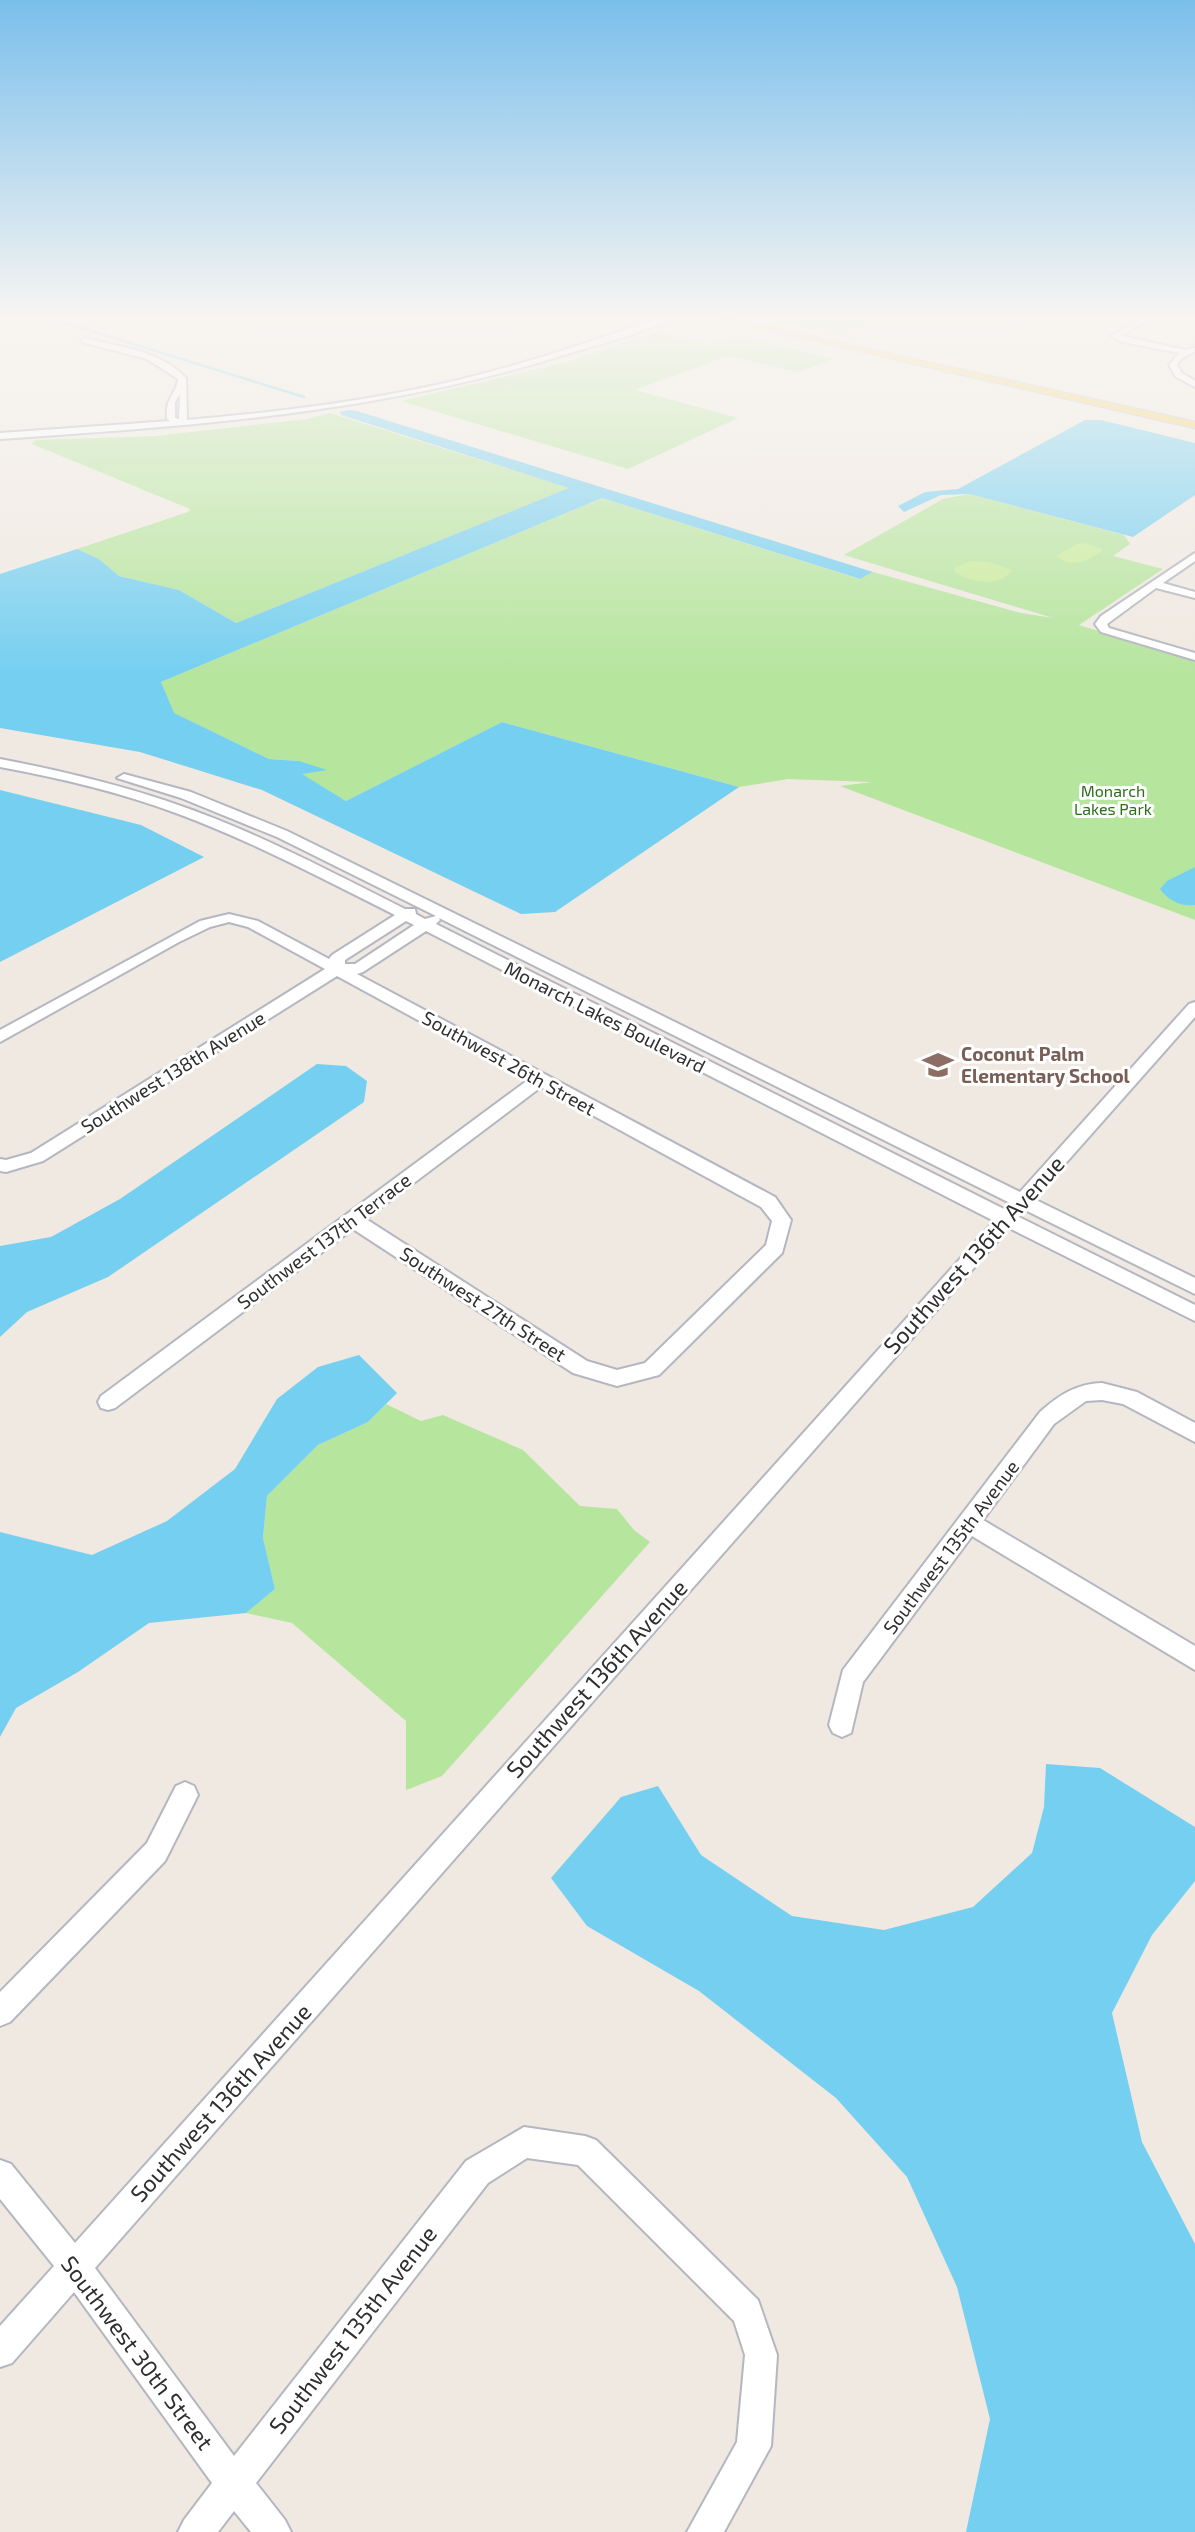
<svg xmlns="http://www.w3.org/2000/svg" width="1195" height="2532" font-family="'Exo 2',sans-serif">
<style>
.green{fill:#b6e59e}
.pitch{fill:#c9ec9a}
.water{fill:#75cff0}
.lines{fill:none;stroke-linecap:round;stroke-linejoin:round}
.stream{stroke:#75cff0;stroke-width:2.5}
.minor-casing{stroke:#b4b7c1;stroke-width:4}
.major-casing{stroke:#c9c9c9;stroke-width:3}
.minor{fill:#fff;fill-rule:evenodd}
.major{fill:#f2d163;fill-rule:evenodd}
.labels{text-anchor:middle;stroke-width:6;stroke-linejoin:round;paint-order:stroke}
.far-park-label{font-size:16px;fill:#2c6e1b;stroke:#fff}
.street-label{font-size:19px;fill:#2e2e2e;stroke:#fff}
.education-label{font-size:19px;font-weight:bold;fill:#785e54;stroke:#fff;text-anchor:start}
.near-street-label{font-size:23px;fill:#2e2e2e;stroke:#fff}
</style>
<rect width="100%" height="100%" fill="#efe9e1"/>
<g class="green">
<polygon points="763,319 883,319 845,334 836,335"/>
<polygon points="656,332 710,345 738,336 834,359 798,372 728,356 635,390 738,418 628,469 401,401 567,362"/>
<polygon points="330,413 570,488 236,623 179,590 119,576 99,559 77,549 188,512 190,509 32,444 35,440 156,436 307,419"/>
<polygon points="969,494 1124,535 1130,544 1113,556 1163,569 1079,625 1195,661 1195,920 840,786 872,782 788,779 739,787 502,722 346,801 301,774 299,761 269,759 173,713 161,682 602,498 859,579 873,572 1021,613 1053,618 844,555 943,499"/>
<polygon points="386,1404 421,1421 443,1415 523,1450 580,1506 617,1509 634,1530 650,1542 442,1776 406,1790 406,1721 292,1623 246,1613 275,1589 263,1538 267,1496 318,1445 368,1422"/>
</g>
<g class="pitch">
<path d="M 1084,543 L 1102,549 L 1102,551 C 1086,561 1073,569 1056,556 L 1078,544 Z"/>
<path d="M 970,561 L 989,562 L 1012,570 C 999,588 971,583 954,571 L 955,568 Z"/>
</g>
<g class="water">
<polygon points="349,410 357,411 873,572 860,579 602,498 161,682 174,713 269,759 299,761 327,770 302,774 346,801 502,722 739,787 555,912 521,914 262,790 140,752 0,728 0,574 77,549 99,559 119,576 179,590 236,623 569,488 341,415 340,412"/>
<polygon points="1085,420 1101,420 1195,443 1195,495 1133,537 969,494 941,495 904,512 898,506 925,492 958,489"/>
<polygon points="0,790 141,825 204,857 0,962"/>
<path d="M 1195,867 L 1195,905 C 1180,907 1168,900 1160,889 L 1167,881 Z"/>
<polygon points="317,1064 346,1066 367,1081 364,1102 108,1277 27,1312 0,1337 0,1246 51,1237 120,1199"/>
<polygon points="359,1355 397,1393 368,1422 318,1445 267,1496 263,1538 275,1589 246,1613 149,1623 78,1672 16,1708 0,1737 0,1532 92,1555 167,1521 235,1469 277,1399 318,1367"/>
<polygon points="1046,1764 1100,1768 1195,1827 1195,1881 1152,1935 1112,2013 1142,2142 1195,2244 1195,2532 966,2532 990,2419 957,2287 907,2177 836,2098 699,1991 587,1926 551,1878 621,1797 658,1786 701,1855 792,1916 884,1930 973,1907 1032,1853 1044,1807"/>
</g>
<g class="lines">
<polyline class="stream" points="53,319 304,397"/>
<g class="minor-casing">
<g id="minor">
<path d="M 657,319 L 668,319 C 643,334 596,345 567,354 C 383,413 192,426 0,439 L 0,433 L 170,421 L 167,419 C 165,396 176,396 178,379 L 147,359 L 81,342 L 84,338 C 119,347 160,350 186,378 L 187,420 C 279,412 372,401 462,379 C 528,363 593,341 657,319 ZM 180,394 L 179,419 L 175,418 L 175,402 Z"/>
<polygon points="1140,319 1149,319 1121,336 1186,350 1194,348 1194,352 1182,358 1177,365 1182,373 1195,381 1195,387 1176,377 1169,365 1179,353 1122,342 1111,336"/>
<polygon points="1195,553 1195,561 1163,583 1195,592 1195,598 1156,588 1107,624 1109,628 1195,653 1195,660 1101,632 1095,624 1101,616"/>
<path d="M 0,759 C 74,773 146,791 216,819 C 281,845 343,878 405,909 L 415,909 L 416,914 L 425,919 L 436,916 L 277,837 L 181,798 L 117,778 L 124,774 L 191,792 L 287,831 L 1020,1192 L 1189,1004 L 1195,1002 L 1195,1017 L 1034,1199 L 1195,1278 L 1195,1294 L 1025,1210 L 1019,1217 L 1195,1305 L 1195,1321 L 1009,1228 L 95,2268 L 234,2456 L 466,2161 L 524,2127 L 585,2136 L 596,2140 L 758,2300 L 777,2355 L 771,2446 L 724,2532 L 687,2532 L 737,2442 L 745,2355 L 734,2321 L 578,2165 L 527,2158 L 488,2183 L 256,2483 L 285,2520 L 291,2532 L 251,2532 L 234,2511 L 218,2532 L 178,2532 L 184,2520 L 212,2483 L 74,2292 L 12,2363 L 0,2367 L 0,2326 L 54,2266 L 0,2199 L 0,2160 L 11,2164 L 75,2243 L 994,1221 L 426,931 L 363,972 L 357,974 L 775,1197 L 791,1220 L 782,1253 L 659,1375 L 617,1386 L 573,1373 L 353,1229 L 115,1408 L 108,1410 L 101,1408 L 98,1402 L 101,1396 L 528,1080 L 337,976 L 43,1161 L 6,1172 L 0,1171 L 0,1159 L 6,1160 L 31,1153 L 325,969 L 248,927 L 229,922 L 210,927 L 179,942 L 0,1042 L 0,1030 L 200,921 L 229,914 L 258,921 L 329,959 L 332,955 L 395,915 C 323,879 252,841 176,813 C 119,792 60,778 0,767 ZM 439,918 L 1010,1203 L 1004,1209 L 436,924 L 440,920 ZM 406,921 L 414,925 L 355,964 L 345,964 L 345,960 ZM 541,1087 L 761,1207 L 772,1221 L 766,1245 L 645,1363 L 617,1370 L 587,1361 L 366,1219 Z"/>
<path d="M 1102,1383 L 1137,1392 L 1195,1423 L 1195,1442 L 1123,1404 L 1102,1400 L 1086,1401 L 1054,1424 L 983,1520 L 1195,1646 L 1195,1670 L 972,1536 L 863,1682 L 851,1733 L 842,1737 L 833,1733 L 829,1725 L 843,1670 L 1040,1412 C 1059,1395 1076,1384 1102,1383 Z"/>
<polygon points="185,1782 194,1786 198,1795 165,1861 10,2022 0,2026 0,1992 147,1843 176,1786"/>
</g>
</g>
<g class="major-casing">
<polygon id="major" points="719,319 735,319 1195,422 1195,428"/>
</g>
<use href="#minor" class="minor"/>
<use href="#major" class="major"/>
</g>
<linearGradient id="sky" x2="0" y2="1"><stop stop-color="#7abfeb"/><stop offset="0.47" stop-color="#f8f5f2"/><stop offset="1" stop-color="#f8f5f2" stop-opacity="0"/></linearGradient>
<rect width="1195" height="674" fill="url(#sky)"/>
<defs>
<g id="school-bare" transform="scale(2.415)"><path d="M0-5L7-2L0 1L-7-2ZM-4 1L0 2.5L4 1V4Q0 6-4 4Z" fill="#8d6e63" stroke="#fff" stroke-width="2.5" paint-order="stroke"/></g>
</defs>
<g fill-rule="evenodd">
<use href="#school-bare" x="938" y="1065"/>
</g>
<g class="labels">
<g class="far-park-label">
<text x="1113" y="797">Monarch<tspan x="1113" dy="18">Lakes Park</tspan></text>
</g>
<g class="street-label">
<text transform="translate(605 1017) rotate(27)" y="7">Monarch Lakes Boulevard</text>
<text transform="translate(509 1063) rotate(29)" y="7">Southwest 26th Street</text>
<text transform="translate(173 1072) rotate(-32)" y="7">Southwest 138th Avenue</text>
<text transform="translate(324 1241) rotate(-37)" y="7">Southwest 137th Terrace</text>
<text transform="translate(483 1304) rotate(33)" y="7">Southwest 27th Street</text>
<text transform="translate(951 1547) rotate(-53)" y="7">Southwest 135th Avenue</text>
</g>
<g class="education-label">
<text x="961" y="1061">Coconut Palm<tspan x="961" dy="22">Elementary School</tspan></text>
</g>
<g class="near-street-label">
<text transform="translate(974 1255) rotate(-48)" y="8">Southwest 136th Avenue</text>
<text transform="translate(597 1679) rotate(-48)" y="8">Southwest 136th Avenue</text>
<text transform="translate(221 2103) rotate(-48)" y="8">Southwest 136th Avenue</text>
<text transform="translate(353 2330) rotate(-52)" y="8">Southwest 135th Avenue</text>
<text transform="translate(137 2353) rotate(53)" y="8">Southwest 30th Street</text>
</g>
</g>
</svg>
